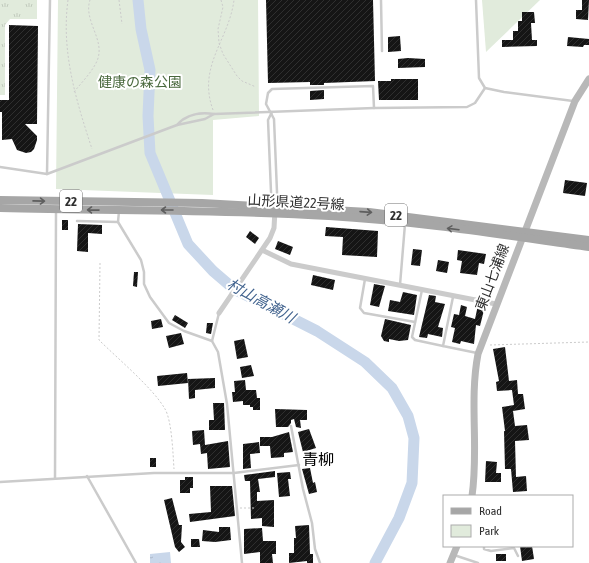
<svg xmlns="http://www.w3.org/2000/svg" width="589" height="563" font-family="'Asap Condensed','Noto Sans JP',sans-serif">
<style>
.grass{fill:url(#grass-tufts)}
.park{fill:#e1ebdc}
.water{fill:url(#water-ripples)}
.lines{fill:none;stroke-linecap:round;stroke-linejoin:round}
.river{stroke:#c9d7ea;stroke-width:11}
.building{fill:url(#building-hatch)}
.path{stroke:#cbcbcb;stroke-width:1;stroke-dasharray:2 2;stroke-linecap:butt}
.service{stroke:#cbcbcb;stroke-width:2.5}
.minor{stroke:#cbcbcb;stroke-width:5}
.secondary{stroke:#b8b8b8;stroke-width:7}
.primary{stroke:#a6a6a6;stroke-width:8}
.oneway{stroke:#5e5e5e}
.labels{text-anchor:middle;stroke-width:4;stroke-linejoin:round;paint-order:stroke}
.shield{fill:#fff;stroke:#6d6d6d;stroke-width:1}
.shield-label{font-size:13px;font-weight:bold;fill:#2e2e2e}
.park-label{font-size:14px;fill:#49683d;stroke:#fff}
.street-label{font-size:14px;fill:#2e2e2e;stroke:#fff}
.water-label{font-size:15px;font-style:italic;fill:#3f618d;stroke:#fff}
.quarter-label{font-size:16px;fill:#000;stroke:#fff}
</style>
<defs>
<pattern id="grass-tufts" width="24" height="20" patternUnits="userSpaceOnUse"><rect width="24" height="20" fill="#e1ebdc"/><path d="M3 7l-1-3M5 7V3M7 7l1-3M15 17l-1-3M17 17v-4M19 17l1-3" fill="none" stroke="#c1cabd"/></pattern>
<pattern id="water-ripples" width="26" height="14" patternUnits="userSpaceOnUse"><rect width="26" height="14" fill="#c9d7ea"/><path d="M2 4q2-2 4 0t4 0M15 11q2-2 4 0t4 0" fill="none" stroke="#adb9c9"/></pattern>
<pattern id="building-hatch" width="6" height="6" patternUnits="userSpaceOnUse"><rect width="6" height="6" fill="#151515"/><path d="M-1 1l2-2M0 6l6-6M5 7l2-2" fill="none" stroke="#2f2f2f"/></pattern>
</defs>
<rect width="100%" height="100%" fill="#fff"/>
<polygon class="grass" points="0,0 37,0 37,19 10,19 5,25 5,95 0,95"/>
<g class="park">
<polygon points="58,0 258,0 259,116 213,120 213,195 56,189"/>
<polygon points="482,0 540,0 486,52"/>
</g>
<polygon class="water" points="170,552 171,563 150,563 150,554"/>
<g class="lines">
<polyline class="river" points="138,0 141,29 150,70 148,116 150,153 188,244 213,271 234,289 317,331 365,362 392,388 408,416 414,438 412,483 399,518 375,563"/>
</g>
<g class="building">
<polygon points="266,0 373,0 375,81 324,83 324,85 310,85 310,82 268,83"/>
<polygon points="582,0 589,0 588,20 576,19 576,10 582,10"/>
<polygon points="522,12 534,12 535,23 531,23 532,40 537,40 537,46 502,47 502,40 513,40 513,31 518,31 518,21 522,21"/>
<polygon points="9,25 38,26 37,124 25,124 37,136 37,140 34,149 31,152 26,153 17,150 12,139 2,140 2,112 0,112 0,100 9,100"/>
<polygon points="400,36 401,51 388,52 388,37"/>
<polygon points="568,37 589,39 589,45 584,45 583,47 567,46"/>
<polygon points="408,58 425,59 425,67 398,68 398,59"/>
<polygon points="391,79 418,79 418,100 379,100 378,81 391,81"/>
<polygon points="324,90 324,99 310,100 310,91"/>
<polygon points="565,180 587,183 585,196 563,193"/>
<rect x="62" y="220" width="6" height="10"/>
<polygon points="78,224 102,225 102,234 88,233 88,252 77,251"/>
<polygon points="326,227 378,231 377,257 342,255 343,237 325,236"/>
<polygon points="250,231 259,238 255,244 246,237"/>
<polygon points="278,241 293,247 290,255 275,249"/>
<polygon points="413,249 422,250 420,266 411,265"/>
<polygon points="458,250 486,254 484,264 479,263 477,275 460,273 462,261 457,260"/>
<polygon points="438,260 449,262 447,273 436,271"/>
<polygon points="134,272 138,272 137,287 133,286"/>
<polygon points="313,275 335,280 333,290 311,285"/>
<polygon points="374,284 385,286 379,307 370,305"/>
<polygon points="403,292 417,295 414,315 388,311 390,300 400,302"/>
<polygon points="429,295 436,296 435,302 445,304 438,327 443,328 442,337 428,334 427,338 419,337"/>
<polygon points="461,305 467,307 465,316 475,319 478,305 485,306 480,326 476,325 474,344 461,341 460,344 452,342 455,328 451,327 454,314 459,315"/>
<polygon points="175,315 188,323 185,328 172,320"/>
<polygon points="161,319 163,327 152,329 151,321"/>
<polygon points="385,319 411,325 408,340 399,341 389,339 389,342 384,341 381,336"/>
<polygon points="207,323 213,323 211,334 206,333"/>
<polygon points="181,333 184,344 169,348 166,336"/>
<polygon points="244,339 248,357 237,359 234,341"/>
<polygon points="505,347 509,381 517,380 518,394 523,394 525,409 513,411 515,426 527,425 529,440 515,441 516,477 526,476 527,491 513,492 511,469 505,469 504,431 505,431 502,407 514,405 512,390 497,391 496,382 499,381 493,349"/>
<polygon points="251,365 254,376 242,378 240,367"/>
<polygon points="187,373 188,383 158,386 157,376"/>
<polygon points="215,378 215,388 195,390 195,398 189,399 188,379"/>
<polygon points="245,380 246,390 256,390 257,398 260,398 260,410 253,410 253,407 250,407 250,405 243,405 243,401 233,402 232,392 235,392 234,381"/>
<polygon points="213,403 224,403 225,430 209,430 209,420 214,420"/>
<polygon points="275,409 307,410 307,420 300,420 301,428 296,427 294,419 291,420 291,423 288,427 276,427"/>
<polygon points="309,429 316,448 303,452 298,432"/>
<polygon points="204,430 205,445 228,441 230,467 208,469 207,453 201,454 200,444 193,445 192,431"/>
<polygon points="289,432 293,452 284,453 284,457 271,458 270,446 260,446 260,437 272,437"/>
<polygon points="259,442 260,453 250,454 251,468 243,469 243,444"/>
<rect x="150" y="458" width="6" height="9"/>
<polygon points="486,461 497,462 496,473 501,473 501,482 485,482"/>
<polygon points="310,468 313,483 315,482 317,492 309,494 302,469"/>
<polygon points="275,471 275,477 258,479 260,492 257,492 257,501 274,500 274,527 262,526 262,518 251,519 250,481 245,481 244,475"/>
<polygon points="290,472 291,479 288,479 290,496 279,497 277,473"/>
<polygon points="185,477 193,477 193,488 190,488 190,493 180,493 180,480 185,480"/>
<polygon points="210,486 232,486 235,516 190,522 189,514 211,512"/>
<polygon points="172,498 179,525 182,525 181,542 185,547 179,552 175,547 164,500"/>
<polygon points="309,525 310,554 313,554 313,563 307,563 307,561 289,563 289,553 294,553 294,538 296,538 295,526"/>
<polygon points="219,527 230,527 231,540 215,542 202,541 203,530 219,532"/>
<polygon points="262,528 263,541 276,541 276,554 272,554 273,563 260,563 260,552 244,554 244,529"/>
<polygon points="191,539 199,539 200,547 191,547"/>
<polygon points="520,546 532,546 534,559 522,561"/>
<rect x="496" y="554" width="10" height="7"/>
</g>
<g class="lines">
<g class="path">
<path d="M 68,0 C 61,52 76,100 92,149"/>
<polyline points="119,0 122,24"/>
<polyline points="221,0 223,7 218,29 219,43 223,54 237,76 242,81 256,87"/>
<path d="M 74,92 C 82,82 92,72 97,61 C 106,40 83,21 90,0"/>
<path d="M 213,110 C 197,66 229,40 234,0"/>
<path d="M 100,263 L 99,340 C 117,358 153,388 165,409 C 172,421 173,455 174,469"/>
<polyline points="490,345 589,342"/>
<polyline points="240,508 256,508"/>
</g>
<g class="service">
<polyline points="381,0 382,51"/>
<polyline points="476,0 479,78 485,88 504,92 573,101"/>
<polyline points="272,112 268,120 271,192 275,206"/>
<path d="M 177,125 C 186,114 201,112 214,114 L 374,108 L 467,107 L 475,103 L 485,88"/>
<polyline points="0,167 47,174 50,0"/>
<polyline points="47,174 177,125 205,119 214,114"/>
<polyline points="276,205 277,192 274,119 266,104 268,93 272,89 373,86 374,108"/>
<polyline points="119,211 118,222 141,260 144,272 144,284 150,297 169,323 184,331 212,341"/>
<polyline points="77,221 118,222"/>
<polyline points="365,279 360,308 364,313 415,322"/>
<polyline points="400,285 405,224"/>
<polyline points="422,290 412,337 415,340 443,346"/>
<polyline points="453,297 443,346 477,353"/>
<polyline points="219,313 212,341 218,352 227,404 242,563"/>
<polyline points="291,426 303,489 312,523 315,549 320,563"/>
<polyline points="87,476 136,563"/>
<polyline points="55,478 56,211"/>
<polyline points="0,482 154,473 234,473 299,465"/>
<polyline points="484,546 484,549 491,551 514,548 518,556"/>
<polyline points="454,555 478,563"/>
</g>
<g class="minor">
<polyline points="262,250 291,264 496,304"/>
<polyline points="219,313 270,238 274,228 275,210"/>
</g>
<g class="secondary">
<path d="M 472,496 C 479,449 469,401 478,354 L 575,101 L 589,79"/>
<polyline points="450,563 457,546"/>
</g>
<g class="primary">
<polyline points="0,200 202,203 369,212 589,240"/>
<path d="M 0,208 C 110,211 219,209 329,216 C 416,221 503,235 589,247"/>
</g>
</g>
<defs><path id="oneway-shaft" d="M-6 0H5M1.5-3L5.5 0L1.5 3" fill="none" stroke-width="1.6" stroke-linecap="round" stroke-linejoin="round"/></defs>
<g class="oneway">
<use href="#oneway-shaft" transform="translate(39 201) rotate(1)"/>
<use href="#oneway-shaft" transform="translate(93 210) rotate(-179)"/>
<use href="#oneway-shaft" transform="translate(167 210) rotate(-180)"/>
<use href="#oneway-shaft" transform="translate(366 212) rotate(4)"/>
<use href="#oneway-shaft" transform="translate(453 229) rotate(-173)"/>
</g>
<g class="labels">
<g class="shield">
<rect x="60" y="190" width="22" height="22" rx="3"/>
<rect x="385" y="204" width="22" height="22" rx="3"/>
</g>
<g class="shield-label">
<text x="71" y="206">22</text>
<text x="396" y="220">22</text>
</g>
<g class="park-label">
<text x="140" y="87">健康の森公園</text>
</g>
<g class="street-label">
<text transform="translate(296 202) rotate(3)" y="5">山形県道22号線</text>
<text transform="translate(492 277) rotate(-69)" y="5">東山七浦線</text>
</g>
<g class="water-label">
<text transform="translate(261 301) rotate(29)" y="5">村山高瀬川</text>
</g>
<g class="quarter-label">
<text x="318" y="465">青柳</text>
</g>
</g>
<rect x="443" y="495" width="130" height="52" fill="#ffffff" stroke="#ababab"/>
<rect x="451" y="508" width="20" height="6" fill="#a6a6a6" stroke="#ababab"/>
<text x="479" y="515" font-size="12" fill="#2e2e2e">Road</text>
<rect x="451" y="525" width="20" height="12" fill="#e1ebdc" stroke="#ababab"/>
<text x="479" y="535" font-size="12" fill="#2e2e2e">Park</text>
</svg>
